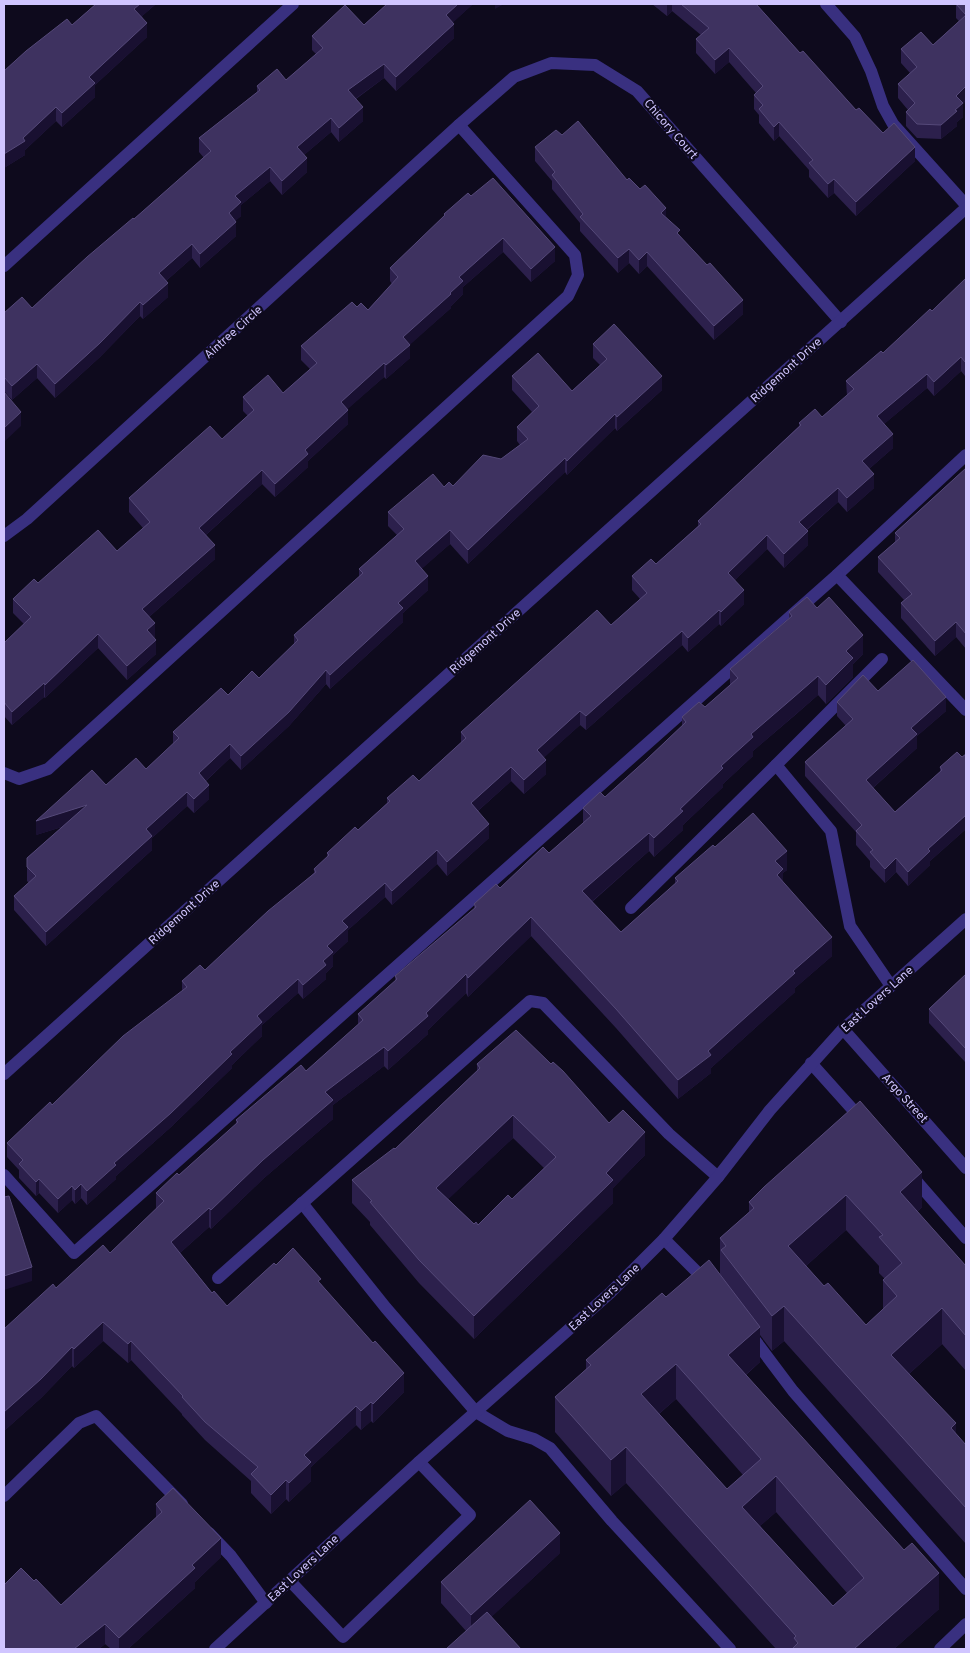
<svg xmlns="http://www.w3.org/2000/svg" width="970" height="1653" font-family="Overpass,sans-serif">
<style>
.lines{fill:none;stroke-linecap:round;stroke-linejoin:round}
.service{stroke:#393080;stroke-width:12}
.minor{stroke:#393080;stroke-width:12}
.tertiary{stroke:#393080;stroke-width:12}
.wall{fill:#2c204c;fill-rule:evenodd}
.shaded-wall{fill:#191031}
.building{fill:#3e3260;stroke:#554979;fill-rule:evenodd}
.labels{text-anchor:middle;stroke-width:4.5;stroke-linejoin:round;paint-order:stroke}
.street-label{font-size:12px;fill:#d0c5ff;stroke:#0e0a1d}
</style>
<rect width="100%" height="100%" fill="#0e0a1d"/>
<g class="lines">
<g class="service">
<polyline points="826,4 855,37 871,71 883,106 893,124 966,205"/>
<polyline points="4,266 293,4"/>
<polyline points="966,455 837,575 966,710"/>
<polyline points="882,659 776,765 831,831 850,926 891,986"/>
<polyline points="4,773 19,779 48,769 568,296 578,275 575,255 459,125"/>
<polyline points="631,908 776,765"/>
<polyline points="811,1063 863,1121"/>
<polyline points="4,1175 74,1253 837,575"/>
<polyline points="911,1175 966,1238"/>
<polyline points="302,1203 386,1308 476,1412 508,1431 534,1439 550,1448 612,1521 730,1649"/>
<polyline points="664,1239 708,1283"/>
<polyline points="218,1278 530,1001 543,1003 669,1134 718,1177"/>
<polyline points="751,1335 793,1391 966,1589"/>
<polyline points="4,1496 79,1423 96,1416 182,1504"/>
<polyline points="209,1533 231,1556 266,1603"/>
<polyline points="290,1581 343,1637 470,1515 419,1462"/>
<polyline points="940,1649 966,1624"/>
</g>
<g class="minor">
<polyline points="4,536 27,519 459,125 514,77 551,63 595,65 637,91 841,322"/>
<polyline points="843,1029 966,1168"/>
<polyline points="4,1074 966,208"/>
</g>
<polyline class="tertiary" points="215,1649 419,1462 610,1293 664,1239 718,1177 770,1110 843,1029 966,919"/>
</g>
<g class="wall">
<polygon points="96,4 156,4 142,16 147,37 95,85 95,97 62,127 56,121 25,150 25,155 4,168 72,25"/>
<polygon points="387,4 473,4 453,22 454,38 396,91 384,78 356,99 363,121 339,142 331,132 304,155 307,172 282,195 270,181 241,205 241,216 235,221 236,236 200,268 192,258 166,281 168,297 143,319 140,316 100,357 55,398 37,378 12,400 4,391 4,313 32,308 204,158 199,152 199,138 257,92 257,86 286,80 316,54 312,50 312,36 364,25"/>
<polygon points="652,4 756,4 800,53 856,110 915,161 856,216 834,193 828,198 809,177 809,170 779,136 774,141 759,123 759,115 754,109 754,95 756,93 729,62 715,74 696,53 696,39 701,35 672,11 667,16"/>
<polygon points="956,4 966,4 966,100 963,104 963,117 957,122 957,126 941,139 917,138 906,126 906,112 908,110 898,98 898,84 910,73 901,63 901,49 933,45 959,21 956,18"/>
<polygon points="535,147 627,180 666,217 680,236 743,314 714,340 647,266 639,274 629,263 618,273 580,231 580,223 552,189 552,181 535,161"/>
<polygon points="471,196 555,261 531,282 503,252 463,287 463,294 451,306 451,308 410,344 410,358 386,379 384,377 347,409 348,424 308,461 308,467 275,497 262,484 206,535 215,559 149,617 155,637 154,638 156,654 127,680 98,648 45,698 44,697 12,725 4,716 4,643 24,624 13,613 13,599 38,583 117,551 143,528 129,512 129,498 222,439 248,416 243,411 243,397 283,393 310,369 301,360 301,346 357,307 368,310 392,284 390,281 390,268 444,216 444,214"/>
<polygon points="966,278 965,376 961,371 934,396 927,388 884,424 893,448 869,469 874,488 847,512 838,502 807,530 808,545 784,568 767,549 735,580 744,604 721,626 719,624 688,652 682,645 586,730 580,725 544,757 546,774 524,794 511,781 478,811 489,838 447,876 437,864 392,905 385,897 348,930 348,941 333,955 333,966 326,973 326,979 303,999 298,993 262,1025 262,1036 232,1065 232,1068 171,1127 116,1176 116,1179 87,1205 81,1198 75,1204 72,1200 58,1213 39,1193 36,1196 19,1178 19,1170 7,1157 7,1143 52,1105 182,991 182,981 205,970 314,873 314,869 327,858 327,853 358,830 387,803 387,798 419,781 461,743 461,732 611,625 640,599 632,590 632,576 656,564 698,526 698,521 799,426 799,423 822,417 847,396 846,381 883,353 932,311"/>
<polygon points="593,344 662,390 617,431 615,428 567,475 565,472 468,564 450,544 422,568 428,590 403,613 403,622 330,689 326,684 289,726 241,770 230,758 206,781 209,799 194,813 187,806 152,838 152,850 46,946 14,910 14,896 29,883 27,881 27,858 62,827 36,835 106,785 146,769 173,744 173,732 228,695 259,678 294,644 294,635 359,577 359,569 397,535 388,526 388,512 444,487 453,486 501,459 520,445 517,441 517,427 532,412 512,390 512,376 572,391 600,365 593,358"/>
<polygon points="966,468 966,649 956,637 935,656 901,618 901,603 904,600 878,572 878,557 895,542 895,533"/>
<polygon points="817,608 863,654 853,664 853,677 826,704 818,695 794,716 753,751 753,756 723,784 723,787 683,825 683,830 654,857 649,851 592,902 621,932 675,884 675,878 715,847 787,870 783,873 783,882 832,956 795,988 795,992 711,1068 711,1073 678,1099 616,1028 531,936 468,997 466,993 428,1030 428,1034 388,1070 384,1066 333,1105 333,1119 263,1179 211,1229 209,1227 180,1253 212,1293 227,1306 276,1265 321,1284 404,1392 373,1423 371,1421 361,1430 356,1425 311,1467 311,1481 289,1502 286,1499 271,1514 251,1493 251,1481 205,1440 182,1415 182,1414 131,1360 128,1363 103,1341 74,1368 72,1366 41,1398 4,1431 4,1329 56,1288 110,1253 156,1209 156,1193 179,1175 236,1124 236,1120 306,1071 358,1025 358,1014 395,981 395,976 474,909 474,904 500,888 549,853 583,823 583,808 605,797 646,760 682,726 682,717 705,707 730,685 730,669 789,618 789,612"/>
<polygon points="878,691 946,711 917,736 917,748 873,788 895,812 940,772 940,767 962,757 966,754 966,829 930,861 930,865 908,886 896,872 885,883 870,867 870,861 856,845 856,832 805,776 805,762 846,726 837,716 837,702"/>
<polygon points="966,974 966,1063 929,1023 929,1009"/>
<path d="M 477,1064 L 609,1123 L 645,1155 L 613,1188 L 613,1203 L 474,1339 L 419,1283 L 370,1225 L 370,1222 L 352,1203 L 352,1180 L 395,1149 L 477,1071 ZM 513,1138 L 544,1168 L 512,1199 L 478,1225 L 474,1224 L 448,1199 Z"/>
<path d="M 860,1101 L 922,1207 L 917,1212 L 966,1266 L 966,1371 L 942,1344 L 909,1374 L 956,1434 L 966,1445 L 966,1544 L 784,1341 L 772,1351 L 760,1335 L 760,1362 L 746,1375 L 939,1609 L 894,1649 L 776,1649 L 626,1483 L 611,1496 L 555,1432 L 555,1397 L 586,1370 L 586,1360 L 666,1297 L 721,1276 L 720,1274 L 720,1238 L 749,1212 L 749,1202 ZM 846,1230 L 879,1266 L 879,1273 L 885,1279 L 883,1280 L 883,1309 L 866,1325 L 824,1286 L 806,1266 ZM 676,1399 L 743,1475 L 727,1489 L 659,1414 ZM 776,1512 L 847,1593 L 833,1606 L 760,1526 Z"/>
<polygon points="156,1504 221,1557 195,1582 195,1588 128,1649 111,1649 105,1644 99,1649 4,1649 34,1581 61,1605 156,1518"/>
<polygon points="560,1553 491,1617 466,1631 441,1603 441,1582"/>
</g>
<g class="shaded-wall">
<polygon points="140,4 156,4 134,23 134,9"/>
<polygon points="458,4 473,4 446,29 446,15"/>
<polygon points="495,4 504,4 495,9"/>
<polygon points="667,4 672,4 672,11 667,16"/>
<polygon points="147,23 147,37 95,85 95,97 62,127 62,113 89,77"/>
<polygon points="454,24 454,38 396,91 396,77"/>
<polygon points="729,48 729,62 715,74 715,60"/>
<polygon points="384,64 384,78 348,104 348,90"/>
<polygon points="966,86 966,100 963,104 963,117 957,122 957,126 941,139 941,125 956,96"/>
<polygon points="56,107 56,121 25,150 25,155 4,168 4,154 23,138"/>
<polygon points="363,107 363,121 339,142 339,128"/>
<polygon points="331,118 331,132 297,161 297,147"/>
<polygon points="779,122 779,136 774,141 774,127"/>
<polygon points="915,147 915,161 856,216 856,202"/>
<polygon points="307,158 307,172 282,195 282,181"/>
<polygon points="270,167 270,181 241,205 241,216 229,227 229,213 235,196"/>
<polygon points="834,179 834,193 828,198 828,184"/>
<polygon points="666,208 666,222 661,213"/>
<polygon points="236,222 236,236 200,268 200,254"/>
<polygon points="503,238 503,252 463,287 463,294 451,306 451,308 403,351 403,337 450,293 459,277"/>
<polygon points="192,244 192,258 159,287 159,273"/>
<polygon points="555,247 555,261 531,282 531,269"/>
<polygon points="629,249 629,263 618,273 618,258"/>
<polygon points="647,252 647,266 639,274 639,260"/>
<polygon points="168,283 168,297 143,319 143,305"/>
<polygon points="743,300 743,314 714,340 714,326"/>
<polygon points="140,302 140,316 100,357 55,398 55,384"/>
<polygon points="410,345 410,358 386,379 386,365"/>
<polygon points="961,357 961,371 934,396 934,382"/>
<polygon points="966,361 966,375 965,376 965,362"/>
<polygon points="384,363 384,377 341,415 341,402"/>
<polygon points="37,364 37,378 12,400 12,386"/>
<polygon points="927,374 927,388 877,430 877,416"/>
<polygon points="662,376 662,390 617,431 617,417"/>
<polygon points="348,410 348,424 308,461 308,467 275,497 275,484 305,450"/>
<polygon points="21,412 21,426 4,442 4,428"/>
<polygon points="615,414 615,428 567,475 567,461"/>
<polygon points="893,434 893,448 862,475 862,461"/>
<polygon points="565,458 565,472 468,564 468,550"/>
<polygon points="262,470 262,484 199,541 199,528"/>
<polygon points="874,474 874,488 847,512 847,498"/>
<polygon points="838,488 838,502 799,536 799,522"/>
<polygon points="450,530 450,544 415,575 415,561"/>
<polygon points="808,531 808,545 784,568 784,554"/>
<polygon points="767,535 767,549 728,587 728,573"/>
<polygon points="215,545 215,559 142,623 142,609"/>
<polygon points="428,576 428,590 403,613 403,622 330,689 330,675 398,603"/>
<polygon points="744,590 744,604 721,626 721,612"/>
<polygon points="719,610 719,624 688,652 688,638"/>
<polygon points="956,622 956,637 935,656 935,641"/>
<polygon points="155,623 155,637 147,644 147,630"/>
<polygon points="682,631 682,645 586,730 586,716"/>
<polygon points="98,634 98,648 45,698 45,685"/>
<polygon points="863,635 863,654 853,664 853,677 826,704 826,685 846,651"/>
<polygon points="156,640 156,654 127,680 127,666"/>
<polygon points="326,670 326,684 289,726 241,770 241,756"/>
<polygon points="818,676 818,695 753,751 753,756 723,784 723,787 683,825 683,830 654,857 654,838 751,734"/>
<polygon points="44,683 44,697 12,725 12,712"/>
<polygon points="946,697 946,711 917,736 917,748 866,794 866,780 911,728"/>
<polygon points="580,711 580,725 537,764 537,750"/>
<polygon points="230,744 230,758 199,787 199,773"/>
<polygon points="546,760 546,774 524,794 524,780"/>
<polygon points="511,767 511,781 471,817 471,803"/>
<polygon points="209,785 209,799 194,813 194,799"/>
<polygon points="187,792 187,806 152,838 152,850 46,946 46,932 146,829"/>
<polygon points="87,805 87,819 36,835 36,821"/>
<polygon points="966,815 966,829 930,861 930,865 908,886 908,872 928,849"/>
<polygon points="489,824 489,838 447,876 447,862"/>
<polygon points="649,833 649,851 582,910 582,891"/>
<polygon points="437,850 437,864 392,905 392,891"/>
<polygon points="787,851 787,870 783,873 783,888 777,894 775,861"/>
<polygon points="896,858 896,872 885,883 885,869"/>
<polygon points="385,883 385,897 348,930 348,941 333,955 333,966 326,973 326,979 303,999 303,985 323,961 327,946 342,921"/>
<polygon points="531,917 531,936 468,997 468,978"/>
<polygon points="832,937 832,956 795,988 795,992 711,1068 711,1073 678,1099 678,1080 708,1051 793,971"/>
<polygon points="466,974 466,993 428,1030 428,1034 388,1070 388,1051"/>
<polygon points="298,979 298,993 262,1025 262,1036 232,1065 232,1068 171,1127 116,1176 116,1179 87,1205 87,1191 114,1163 230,1052 257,1016"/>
<polygon points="384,1047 384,1066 333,1105 333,1119 263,1179 211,1229 211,1210 325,1092"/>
<polygon points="513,1115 513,1138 436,1211 436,1188"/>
<polygon points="645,1132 645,1155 613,1188 613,1203 474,1339 474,1316"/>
<polygon points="922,1172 922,1207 900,1227 900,1192"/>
<polygon points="39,1179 39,1193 36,1196 36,1182"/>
<polygon points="81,1184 81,1198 75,1204 75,1190"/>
<polygon points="72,1186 72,1200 58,1213 58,1199"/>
<polygon points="846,1195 846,1230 788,1282 788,1246"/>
<polygon points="209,1208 209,1227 171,1261 171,1242"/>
<polygon points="32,1267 32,1281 4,1290 4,1276"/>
<polygon points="784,1306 784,1341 772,1351 772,1316"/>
<polygon points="942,1308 942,1344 891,1390 891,1355"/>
<polygon points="103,1322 103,1341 74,1368 74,1349"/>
<polygon points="760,1327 760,1362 728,1390 728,1355"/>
<polygon points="131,1341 131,1360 128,1363 128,1344"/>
<polygon points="72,1347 72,1366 41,1398 4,1431 4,1412"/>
<polygon points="676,1364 676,1399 641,1429 641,1394"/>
<polygon points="404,1373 404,1392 373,1423 373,1404"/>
<polygon points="371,1402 371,1421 361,1430 361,1411"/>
<polygon points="356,1406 356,1425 311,1467 311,1481 289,1502 289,1483 304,1455"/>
<polygon points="956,1423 956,1459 951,1428"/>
<polygon points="626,1447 626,1483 611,1496 611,1460"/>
<polygon points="776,1476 776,1512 742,1542 742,1507"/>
<polygon points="286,1480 286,1499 271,1514 271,1495"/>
<polygon points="560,1533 560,1553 471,1636 471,1615"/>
<polygon points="221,1538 221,1557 195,1582 195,1588 128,1649 119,1649 119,1638 192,1565"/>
<polygon points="939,1573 939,1609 894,1649 854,1649"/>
<polygon points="105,1624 105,1644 99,1649 74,1649"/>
</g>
<g class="building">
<polygon points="96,4 140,4 134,9 147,23 89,77 95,83 62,113 56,107 23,138 25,141 4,154 4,71 26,51 67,19 72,25"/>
<polygon points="387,4 458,4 446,15 454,24 396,77 384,64 348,90 363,107 339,128 331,118 297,147 307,158 282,181 270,167 235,196 241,202 229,213 236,222 200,254 192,244 159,273 168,283 143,305 140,302 100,343 55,384 37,364 12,386 4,377 4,313 22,297 32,308 87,257 133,218 134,219 211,151 199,138 260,90 257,86 277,69 286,80 323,48 312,36 345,5 364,25"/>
<polygon points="681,4 756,4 800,53 803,51 856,110 859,108 883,133 894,123 915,147 856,202 834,179 828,184 809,163 813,160 779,122 774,127 759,109 763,105 754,95 763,86 729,48 715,60 696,39 709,28"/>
<polygon points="956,4 966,4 966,86 956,96 963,103 955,110 957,111 941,125 917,124 906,112 915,103 898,84 917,67 901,49 921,32 933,45 966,15"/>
<polygon points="578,121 627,180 629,178 640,189 645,185 666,208 661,213 680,230 677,233 707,265 710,263 743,300 714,326 647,252 639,260 629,249 618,258 580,217 583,214 552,175 555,172 535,147 556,130 562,135"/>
<polygon points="493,178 555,247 531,269 503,238 459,277 463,281 450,293 451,294 403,337 410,345 386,365 384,363 341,402 348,410 305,450 308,454 275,484 262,470 199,528 215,545 142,609 155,623 147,630 156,640 127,666 98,634 45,685 44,683 12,712 4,702 4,643 31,617 13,599 34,579 38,583 98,530 117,551 150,522 129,498 210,426 222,439 254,410 243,397 268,375 283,393 317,363 301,346 352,302 357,307 361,303 368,310 398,277 390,268 445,215 444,214 468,193 471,196"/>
<polygon points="966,278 966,361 965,362 961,357 934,382 927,374 877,416 893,434 862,461 874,474 847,498 838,488 799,522 808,531 784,554 767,535 728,573 744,590 721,612 719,610 688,638 682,631 586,716 580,711 537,750 546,760 524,780 511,767 471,803 489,824 447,862 437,850 392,891 385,883 342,921 348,927 327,946 333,952 323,961 326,965 303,985 298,979 257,1016 262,1022 230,1052 232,1054 171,1113 114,1163 116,1165 87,1191 81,1184 75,1190 72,1186 58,1199 39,1179 36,1182 19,1164 23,1160 7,1143 50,1102 52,1105 123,1036 187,987 182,981 200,965 205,970 268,911 316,872 314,869 329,855 327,853 355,827 358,830 390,801 387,798 413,775 419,781 466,738 461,732 597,610 611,625 647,593 632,576 651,559 656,564 701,524 698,521 801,425 799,423 815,409 822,417 854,389 846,381 881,351 883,353 930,309 932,311"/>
<polygon points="614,324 662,376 617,417 615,414 567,461 565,458 468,550 450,530 415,561 428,576 398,603 403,608 330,675 326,670 289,712 241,756 230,744 199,773 209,785 194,799 187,792 146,829 152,836 46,932 14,896 36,876 27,867 27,858 87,805 36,821 92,770 106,785 136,758 146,769 179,738 173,732 221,688 228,695 252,671 259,678 298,640 294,635 363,573 359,569 404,529 388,512 433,474 444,487 449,482 453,486 483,455 501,459 528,439 517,427 539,406 512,376 538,353 572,391 607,359 593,344"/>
<polygon points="4,392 21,412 4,428"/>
<polygon points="966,468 966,634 956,622 935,641 901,603 912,594 878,557 900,538 895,533"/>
<polygon points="807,597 817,608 829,597 863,635 846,651 853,658 826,685 818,676 794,697 751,734 753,737 721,766 723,768 680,809 683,811 654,838 649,833 582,891 621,932 678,881 675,878 713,845 715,847 753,813 787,851 775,861 783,869 777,875 832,937 793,971 795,973 708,1051 711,1055 678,1080 616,1009 531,917 468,978 466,974 426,1013 428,1016 388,1051 384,1047 325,1092 333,1100 263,1160 211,1210 209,1208 171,1242 212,1293 214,1291 227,1306 274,1263 276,1265 293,1248 321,1279 318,1281 373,1343 375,1341 404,1373 373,1404 371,1402 361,1411 356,1406 304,1455 311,1462 289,1483 286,1480 271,1495 251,1474 258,1467 205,1422 182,1397 183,1396 131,1341 128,1344 103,1322 74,1349 72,1347 41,1379 4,1412 4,1329 53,1284 56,1288 103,1245 110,1253 164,1201 156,1193 177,1173 179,1175 238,1122 236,1120 301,1065 306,1071 363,1020 358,1014 397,979 395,976 476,907 474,904 496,884 500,888 543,847 549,853 591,816 583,808 600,792 605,797 646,760 686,722 682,717 699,702 705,707 738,678 730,669 792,616 789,612"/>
<polygon points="913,660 946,697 911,728 917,734 866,780 895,812 942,770 940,767 957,752 962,757 966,754 966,815 928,849 930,851 908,872 896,858 885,869 870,852 873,850 856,831 862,825 805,762 853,719 837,702 863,675 878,691"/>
<polygon points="966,974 966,1049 929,1009"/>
<path d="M 516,1030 L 551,1064 L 553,1062 L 563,1071 L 609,1123 L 623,1110 L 645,1132 L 606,1173 L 613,1180 L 474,1316 L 419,1260 L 370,1202 L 372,1201 L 352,1180 L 394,1148 L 395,1149 L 480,1068 L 477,1064 ZM 513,1115 L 556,1157 L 512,1199 L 508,1195 L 478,1225 L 476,1222 L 474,1224 L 436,1188 Z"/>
<path d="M 860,1101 L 922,1172 L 900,1192 L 966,1266 L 966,1336 L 942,1308 L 891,1355 L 956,1423 L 951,1428 L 966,1445 L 966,1508 L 784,1306 L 772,1316 L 721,1250 L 726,1246 L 720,1238 L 754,1208 L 749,1202 L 764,1187 ZM 846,1195 L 883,1235 L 879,1237 L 902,1263 L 883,1280 L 897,1296 L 866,1325 L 828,1283 L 824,1286 L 788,1246 Z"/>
<polygon points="9,1196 32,1267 4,1276 4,1197"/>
<path d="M 709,1260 L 760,1327 L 728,1355 L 904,1550 L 912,1543 L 939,1573 L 854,1649 L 792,1649 L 798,1643 L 794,1638 L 796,1636 L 626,1447 L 611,1460 L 555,1397 L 591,1365 L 586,1360 L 662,1293 L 666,1297 ZM 676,1364 L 761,1459 L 727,1489 L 641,1394 ZM 776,1476 L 864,1578 L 833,1606 L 742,1507 Z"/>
<polygon points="173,1488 221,1538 192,1565 195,1568 119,1638 105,1624 74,1649 4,1649 4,1585 21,1568 34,1581 36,1579 61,1605 162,1512 156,1504"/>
<polygon points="530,1500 560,1533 471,1615 441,1582"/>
<polygon points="487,1612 521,1649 446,1649"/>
</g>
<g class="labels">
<g class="street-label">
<text transform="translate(671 129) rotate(49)" y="4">Chicory Court</text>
<text transform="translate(233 332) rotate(-42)" y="4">Aintree Circle</text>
<text transform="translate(786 370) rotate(-42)" y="4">Ridgemont Drive</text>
<text transform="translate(485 641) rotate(-42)" y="4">Ridgemont Drive</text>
<text transform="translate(184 912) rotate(-42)" y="4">Ridgemont Drive</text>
<text transform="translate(877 999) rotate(-42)" y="4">East Lovers Lane</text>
<text transform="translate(905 1098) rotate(48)" y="4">Argo Street</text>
<text transform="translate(604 1297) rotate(-43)" y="4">East Lovers Lane</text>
<text transform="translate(303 1568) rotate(-43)" y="4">East Lovers Lane</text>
</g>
</g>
<rect width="970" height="1653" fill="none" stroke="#d0c5ff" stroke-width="10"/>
</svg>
